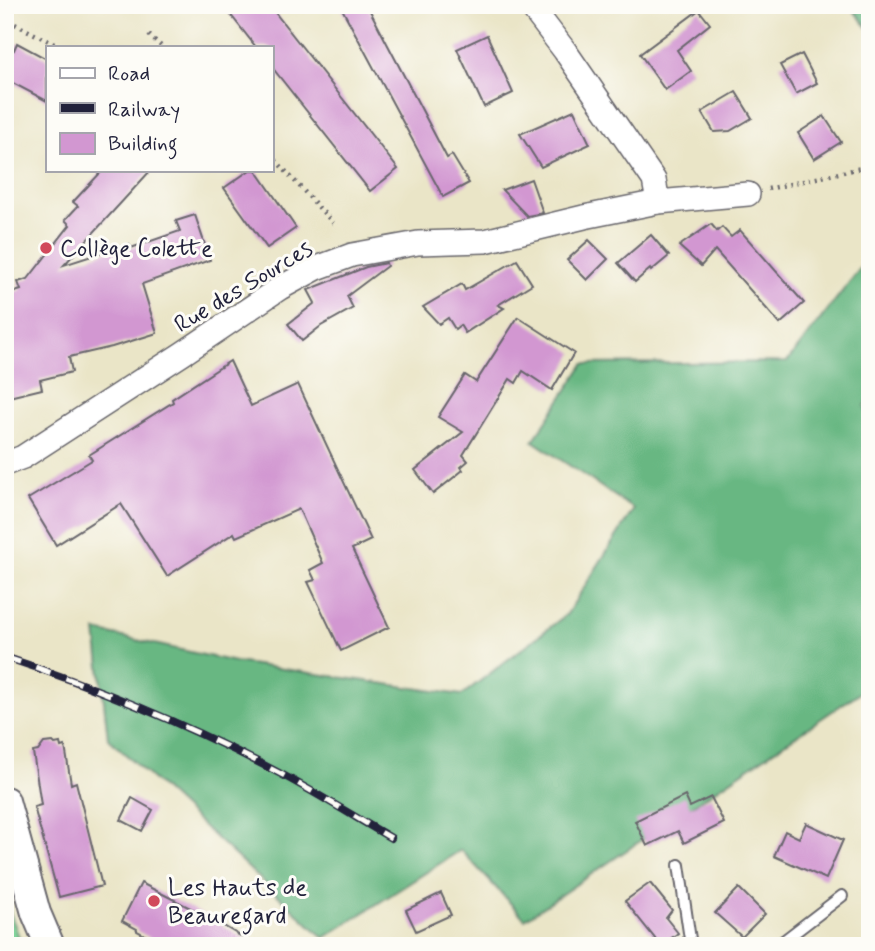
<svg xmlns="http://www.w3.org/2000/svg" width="875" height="951" font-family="Mynerve,sans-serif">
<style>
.green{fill:#80d69a;stroke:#517c6a;stroke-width:2}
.forest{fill:#68b782;stroke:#456c5e;stroke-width:2}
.building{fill:#d297d1}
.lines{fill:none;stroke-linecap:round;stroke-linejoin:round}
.service-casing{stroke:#68666c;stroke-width:14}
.minor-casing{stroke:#68666c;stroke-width:26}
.tertiary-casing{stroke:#68666c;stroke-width:32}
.path{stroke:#68666c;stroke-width:4.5;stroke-dasharray:2 5;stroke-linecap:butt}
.service{stroke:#fff;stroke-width:10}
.minor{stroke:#fff;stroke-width:23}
.tertiary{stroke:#fff;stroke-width:28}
.rail-casing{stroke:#22223b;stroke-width:8}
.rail{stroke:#fdfcf7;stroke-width:5;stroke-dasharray:16;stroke-linecap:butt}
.poi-dot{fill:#d1495b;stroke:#fdfcf7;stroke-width:2.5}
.labels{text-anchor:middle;stroke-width:6;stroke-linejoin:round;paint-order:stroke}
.poi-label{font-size:24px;fill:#22223b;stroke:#fdfcf7;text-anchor:start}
.street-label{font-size:24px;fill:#22223b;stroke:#fdfcf7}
</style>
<rect width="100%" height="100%" fill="#fdfcf7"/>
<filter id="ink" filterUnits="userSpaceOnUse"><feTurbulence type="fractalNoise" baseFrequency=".0143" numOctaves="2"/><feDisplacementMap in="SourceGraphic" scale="14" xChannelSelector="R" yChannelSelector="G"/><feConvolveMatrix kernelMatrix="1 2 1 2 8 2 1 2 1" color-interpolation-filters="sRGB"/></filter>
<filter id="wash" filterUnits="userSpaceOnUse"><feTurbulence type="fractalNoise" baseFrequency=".00686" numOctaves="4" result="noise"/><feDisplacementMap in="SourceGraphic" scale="28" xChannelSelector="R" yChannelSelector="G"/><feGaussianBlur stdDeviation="1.57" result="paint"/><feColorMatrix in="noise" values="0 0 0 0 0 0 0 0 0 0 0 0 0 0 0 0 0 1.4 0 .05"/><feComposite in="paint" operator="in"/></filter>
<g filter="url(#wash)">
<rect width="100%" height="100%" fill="#eae5c7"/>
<polygon class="green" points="5,898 22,946 5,946"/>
<g class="forest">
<polygon points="849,5 870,5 870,30"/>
<polygon points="870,256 870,398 865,406 870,426 870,650 862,691 525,919 461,850 324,938 108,738 96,631 235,662 462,695 567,614 634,509 533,441 584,364 787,362"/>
</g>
<g id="blocks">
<g class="building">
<polygon points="223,5 269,5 398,169 370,191 271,66 271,47 256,47"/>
<polygon points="340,5 367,5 447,158 452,155 469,183 443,197"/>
<polygon points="699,10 710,24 677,50 691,71 665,90 640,54"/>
<polygon points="487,35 513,93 484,107 457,49"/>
<polygon points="17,43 47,59 47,101 5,79 5,45 14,50"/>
<polygon points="802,54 817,83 796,94 780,65"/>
<polygon points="736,92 752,118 730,131 714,132 702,112"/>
<polygon points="574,110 590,144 541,167 520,134"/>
<polygon points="824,116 841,142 814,159 798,133"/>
<polygon points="103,170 151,170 64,265 129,244 131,248 180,231 176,221 195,215 210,260 142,284 157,333 112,347 69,357 72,372 40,380 42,389 5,398 5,295 21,290 18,282 28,279 70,225 65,220 78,206 73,202"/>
<polygon points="250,170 256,170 296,228 267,248 224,188"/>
<polygon points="531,179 543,213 527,216 502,190"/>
<polygon points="711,224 717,231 722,227 731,237 740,230 804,303 780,324 715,250 701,266 679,246"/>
<polygon points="651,235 669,256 651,271 650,269 635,282 618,263"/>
<polygon points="589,240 608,259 587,280 567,260"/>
<polygon points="517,260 532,284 498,305 504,308 465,333 460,325 455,329 448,318 439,324 423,307 462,284 465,290"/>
<polygon points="386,263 387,266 347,296 353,308 321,326 302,341 288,324 315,303 308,290 366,267"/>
<polygon points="518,317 574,353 552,390 523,371 516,383 510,379 463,455 468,461 461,467 463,470 433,494 415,470 463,432 438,417 465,375 476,382"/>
<polygon points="230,361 251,406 298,384 371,540 352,549 389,627 341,651 308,582 315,580 310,570 323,563 299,509 236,537 234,533 167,576 121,504 56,545 28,499 92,460 89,455 173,402 172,399"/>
<polygon points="53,742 55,744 60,743 61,747 65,746 71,784 76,782 102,886 59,897 34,807 41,805 33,752 38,751 44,743"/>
<polygon points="685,796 690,807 711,797 724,823 684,843 678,831 647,846 635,821"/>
<polygon points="132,798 153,810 142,831 121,820"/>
<polygon points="806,823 843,840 826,879 774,856 785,831 799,838"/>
<polygon points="141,883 210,918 257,946 165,946 137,931 137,929 122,921"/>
<polygon points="650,883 672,910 666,918 678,933 661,946 625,901"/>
<polygon points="739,888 765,914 742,937 715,913"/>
<polygon points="441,893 451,915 416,931 406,910"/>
</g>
</g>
</g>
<g filter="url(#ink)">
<use href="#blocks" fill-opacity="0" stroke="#68666c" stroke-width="2"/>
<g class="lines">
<g class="service-casing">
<g id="service">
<polyline points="679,865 691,946"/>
<polyline points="777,946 842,896"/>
</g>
</g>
<g class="minor-casing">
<g id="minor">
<polyline points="658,202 748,194"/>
<polyline points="5,464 23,457 182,354 280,288 317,268 352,255 418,243 485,241 584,217 658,202 654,180 565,51 530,5"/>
</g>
</g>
<g class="tertiary-casing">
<polyline id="tertiary" points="5,801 36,913 50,946"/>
</g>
<g class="path">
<polyline points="15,24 60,47"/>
<polyline points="149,35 162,47"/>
<polyline points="271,155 333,223"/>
<polyline points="768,189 870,166"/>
<polyline points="5,919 15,946"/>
</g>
<use href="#service" class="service"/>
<use href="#minor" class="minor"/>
<use href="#tertiary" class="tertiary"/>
<g class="rail-casing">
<path id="rail" d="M 5,657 C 100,688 192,727 281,774 C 318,794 355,817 391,838"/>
</g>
<use href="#rail" class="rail"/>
</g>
</g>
<g class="poi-dot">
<circle cx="46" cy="248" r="7"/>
<circle cx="154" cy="901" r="7"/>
</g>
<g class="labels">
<g class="poi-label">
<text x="60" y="256">Collège Colette</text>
<text x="168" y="895">Les Hauts de<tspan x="168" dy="28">Beauregard</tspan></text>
</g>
<g class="street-label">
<text transform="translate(243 286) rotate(-31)" y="8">Rue des Sources</text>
</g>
</g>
<rect width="875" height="951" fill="none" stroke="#fdfcf7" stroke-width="28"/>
<rect x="46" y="46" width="228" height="126" fill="#fdfcf7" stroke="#a5a5ac" stroke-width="2"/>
<rect x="60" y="68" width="35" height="10" fill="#ffffff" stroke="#a5a5ac" stroke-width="2"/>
<text x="108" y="80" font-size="21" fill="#22223b">Road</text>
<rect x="60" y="103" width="35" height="10" fill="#22223b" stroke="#a5a5ac" stroke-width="2"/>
<text x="108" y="116" font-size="21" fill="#22223b">Railway</text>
<rect x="60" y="133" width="35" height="21" fill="#d297d1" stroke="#a5a5ac" stroke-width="2"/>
<text x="108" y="150" font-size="21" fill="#22223b">Building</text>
</svg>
